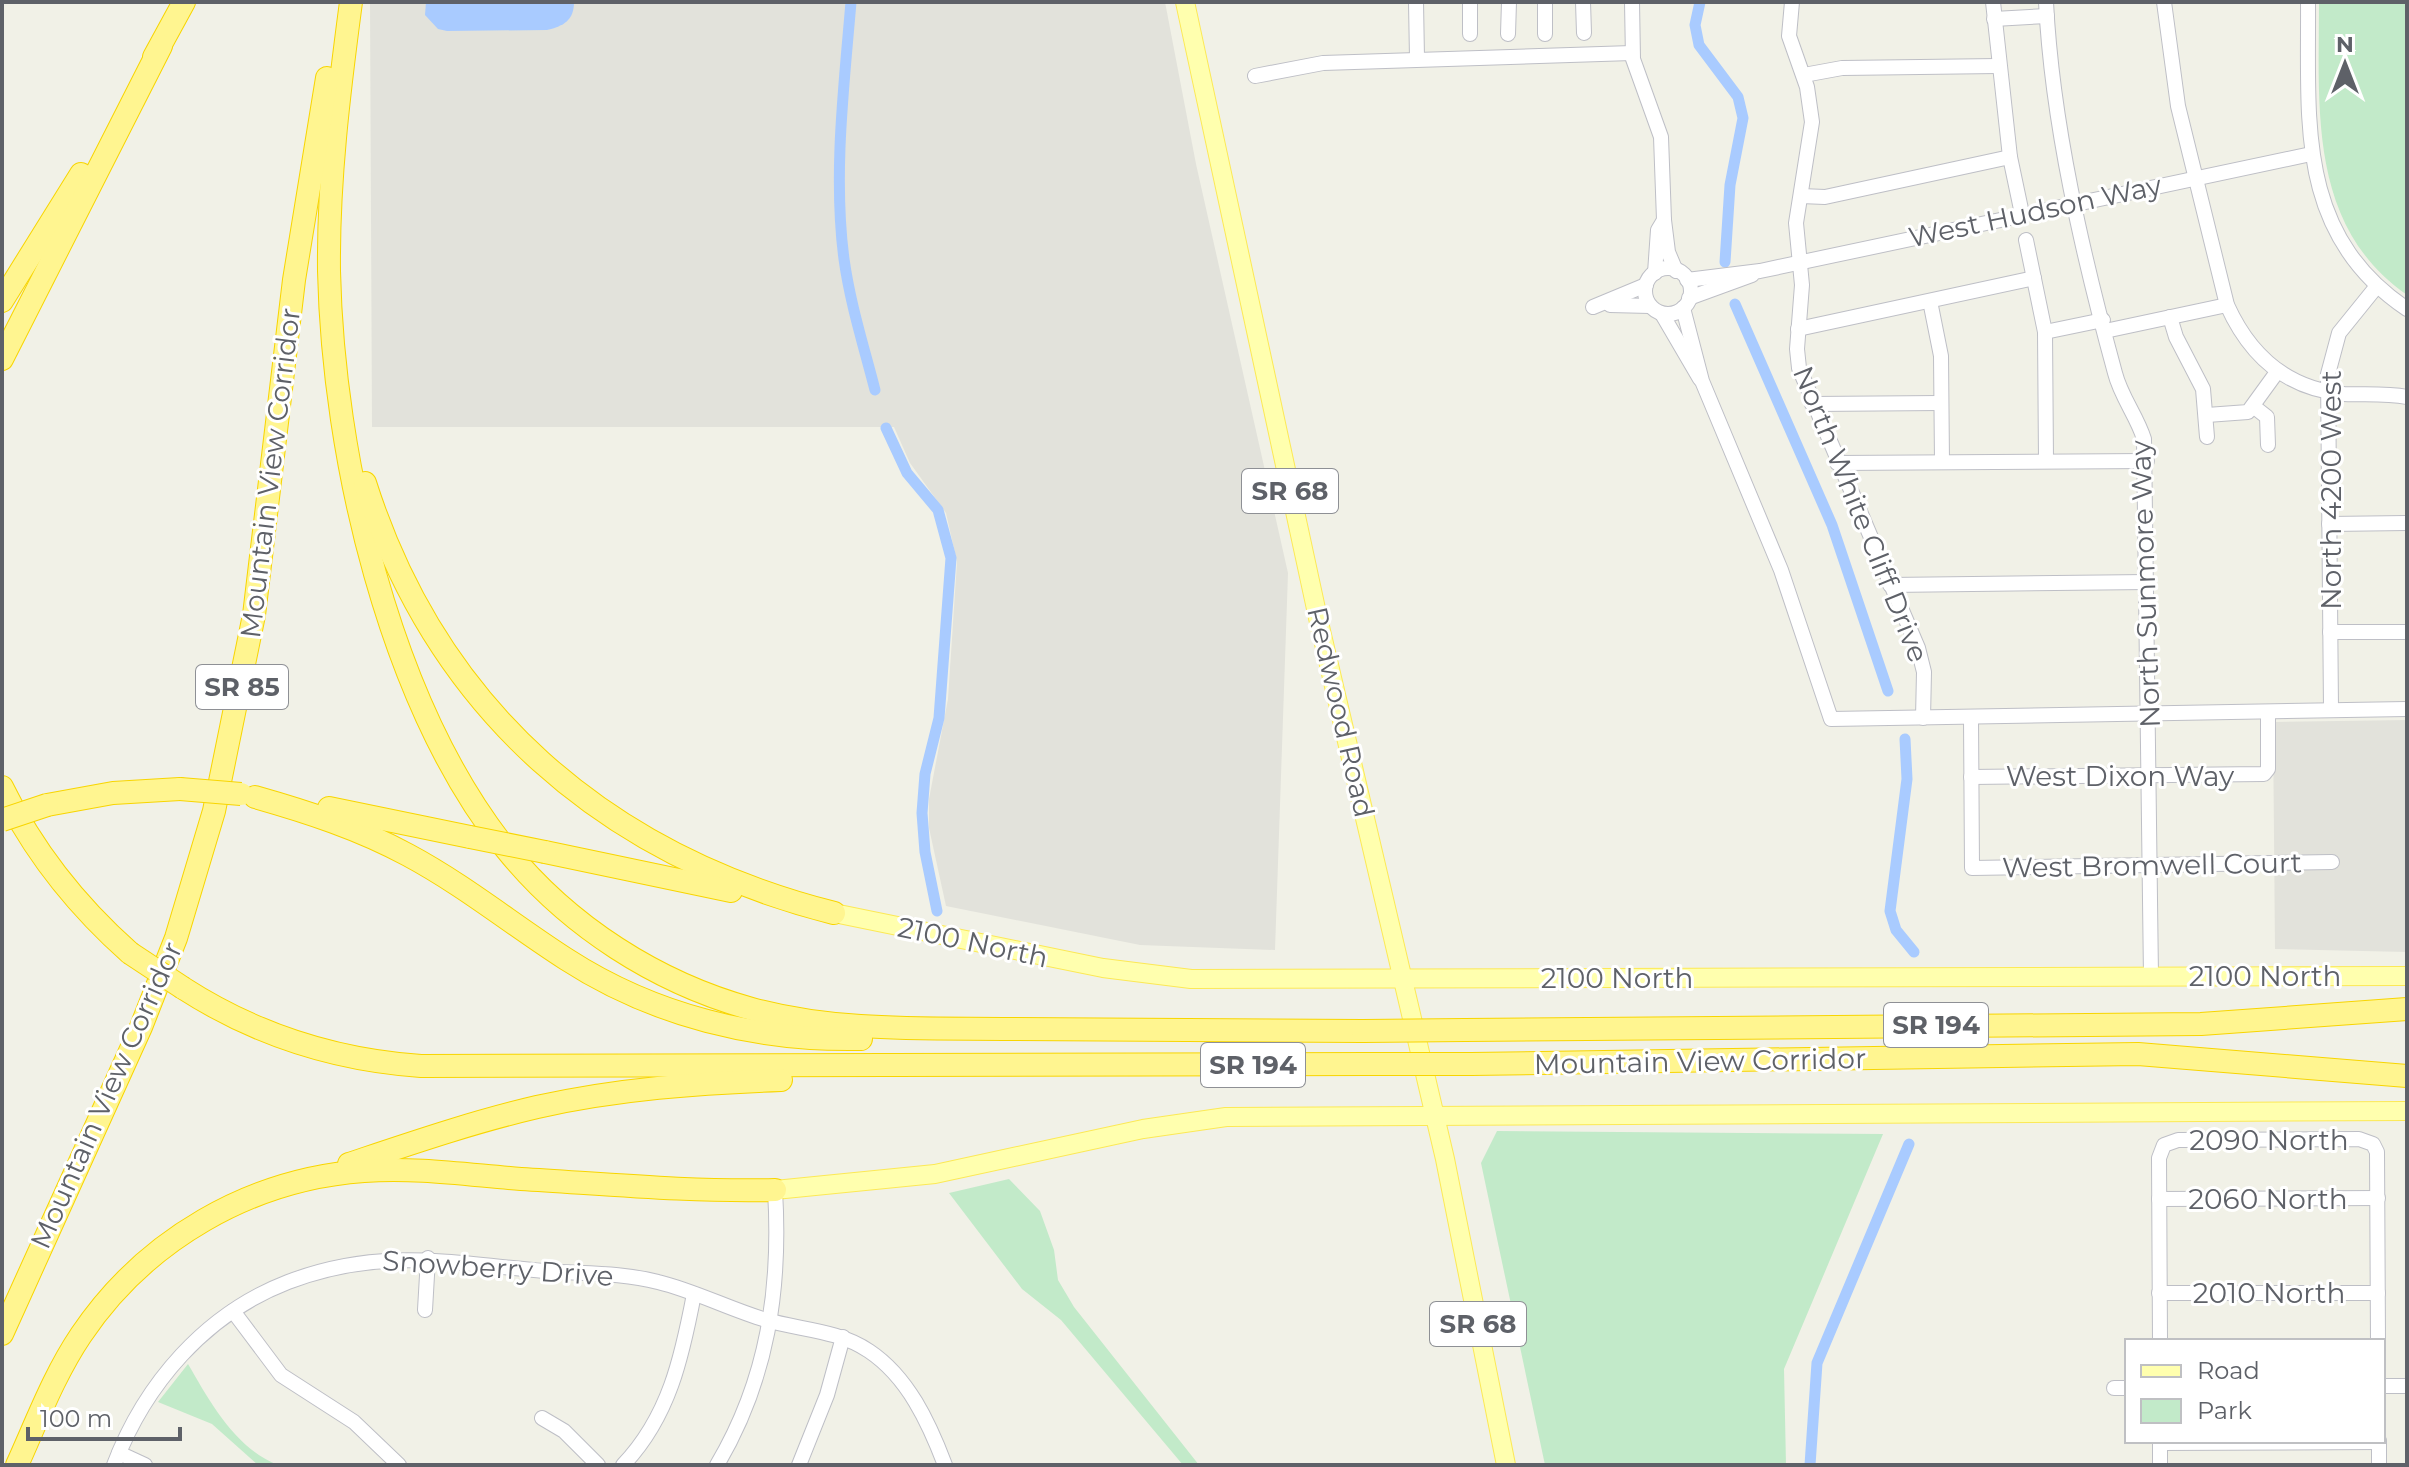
<svg xmlns="http://www.w3.org/2000/svg" width="2409" height="1467" font-family="Montserrat,sans-serif">
<style>
.industrial{fill:#e2e2db}
.green{fill:#c2eac9}
.water{fill:#a9cbff}
.lines{fill:none;stroke-linecap:round;stroke-linejoin:round}
.canal{stroke:#a9cbff;stroke-width:11}
.minor-casing{stroke:#bebfc6;stroke-width:16}
.major-casing{stroke:#fce956;stroke-width:20}
.highway-casing{stroke:#f8d500;stroke-width:24}
.minor{stroke:#fff;stroke-width:14}
.major{stroke:#ffffae;stroke-width:18}
.highway{stroke:#fff590;stroke-width:22}
.highway-bridge-casing{stroke:#f8d500;stroke-width:24;stroke-linecap:butt}
.highway-bridge{stroke:#fff590;stroke-width:22}
.labels{text-anchor:middle;stroke-width:6;stroke-linejoin:round;paint-order:stroke}
.shield{fill:#fff;stroke:#8e9095;stroke-width:2}
.shield-label{font-size:26px;font-weight:bold;fill:#5e6168}
.street-label{font-size:28px;fill:#5e6168;stroke:#fff}
</style>
<rect width="100%" height="100%" fill="#f1f1e7"/>
<g class="industrial">
<polygon points="370,2 1165,2 1196,164 1288,573 1275,950 1140,945 946,906 929,828 929,799 948,699 957,562 946,513 910,463 894,427 372,427"/>
<polygon points="2407,720 2407,952 2275,949 2273,722"/>
</g>
<g class="green">
<path d="M 2319,2 L 2407,2 L 2407,295 C 2308,226 2319,109 2319,2 Z"/>
<polygon points="1497,1131 1883,1134 1784,1369 1786,1465 1545,1465 1481,1163"/>
<polygon points="1009,1179 1040,1211 1054,1250 1058,1280 1074,1307 1199,1465 1183,1465 1061,1320 1022,1289 949,1193"/>
<path d="M 188,1364 C 210,1402 235,1448 278,1465 L 258,1465 L 212,1424 L 158,1402 Z"/>
</g>
<path class="water" d="M 426,2 L 574,2 C 574,20 564,26 547,30 L 447,31 L 438,29 L 425,15 Z"/>
<g class="lines">
<g class="canal">
<path d="M 851,2 C 844,86 833,175 844,259 C 850,303 864,347 875,390"/>
<polyline points="1700,2 1695,25 1699,45 1738,97 1743,118 1730,185 1725,262"/>
<polyline points="1735,304 1832,525 1888,691"/>
<polyline points="886,428 907,473 938,510 951,558 939,718 925,774 922,813 925,852 937,911"/>
<polyline points="1905,739 1907,779 1890,911 1896,930 1914,952"/>
<polyline points="1810,1465 1817,1363 1909,1144"/>
</g>
<g class="minor-casing">
<g id="minor">
<polyline points="1416,2 1417,58"/>
<polyline points="1545,2 1545,34"/>
<polyline points="1583,2 1584,33"/>
<polyline points="1632,2 1633,59 1661,137 1664,220 1668,252 1676,271"/>
<polyline points="1792,2 1789,36 1807,87 1812,122 1796,223 1802,285 1797,349 1799,368 1918,648 1924,672 1923,718"/>
<polyline points="1993,2 2010,157 2022,214"/>
<path d="M 2046,2 C 2052,123 2083,256 2115,373 C 2121,397 2137,416 2144,439 L 2151,976"/>
<path d="M 2164,2 L 2178,106 L 2227,305 C 2250,356 2287,389 2344,394 C 2365,395 2386,393 2407,397"/>
<path d="M 2308,2 C 2309,120 2295,234 2407,309"/>
<polyline points="1994,19 2047,16"/>
<polyline points="1470,34 1470,2"/>
<polyline points="1508,34 1509,2"/>
<polyline points="1804,75 1842,68 1998,66"/>
<polyline points="1255,76 1323,63 1632,53"/>
<polyline points="1801,196 1825,197 2010,157"/>
<polyline points="2026,240 2045,332 2046,461"/>
<circle cx="1668" cy="291" r="23"/>
<polyline points="1655,273 1658,230 1664,220"/>
<polyline points="1687,280 1760,271 2311,154"/>
<polyline points="1689,298 1752,275"/>
<polyline points="1930,301 1941,356 1942,462"/>
<polyline points="1610,305 1650,306"/>
<polyline points="1593,307 1646,285"/>
<polyline points="1683,308 1702,381 1781,570 1831,719 2407,709"/>
<polyline points="1662,314 1700,379"/>
<polyline points="2170,317 2176,337 2203,389 2207,437"/>
<polyline points="1798,329 2034,278"/>
<polyline points="2105,331 2227,305"/>
<polyline points="2045,332 2103,320"/>
<polyline points="1812,404 1941,403"/>
<polyline points="2253,406 2267,417 2268,445"/>
<polyline points="2207,415 2248,412 2277,372"/>
<polyline points="1837,463 2147,461"/>
<polyline points="2329,524 2407,523"/>
<polyline points="1890,585 2148,582"/>
<polyline points="2330,632 2407,632"/>
<polyline points="2331,709 2328,374 2339,333 2377,286"/>
<polyline points="1971,718 1972,868 2332,862"/>
<polyline points="1971,777 2264,774 2268,769 2268,712"/>
<polyline points="2159,1199 2378,1198"/>
<polyline points="2159,1293 2378,1293"/>
<polyline points="425,1310 428,1258"/>
<polyline points="233,1311 281,1375 354,1422 399,1465"/>
<polyline points="2160,1341 2159,1158 2164,1145 2178,1140 2359,1139 2373,1144 2377,1152 2378,1341"/>
<polyline points="2383,1386 2407,1386"/>
<polyline points="2114,1388 2127,1388"/>
<polyline points="542,1418 564,1431 598,1465"/>
<polyline points="2160,1441 2160,1465"/>
<polyline points="2379,1441 2379,1465"/>
<polyline points="2160,1443 2379,1442"/>
<polyline points="119,1453 145,1465"/>
<path d="M 114,1465 C 145,1384 205,1314 288,1282 C 380,1247 450,1263 544,1271 C 581,1274 621,1272 658,1282 C 695,1291 729,1309 766,1320 C 801,1330 838,1330 869,1351 C 908,1377 929,1423 945,1465"/>
<path d="M 623,1465 C 669,1417 682,1357 694,1294"/>
<path d="M 717,1465 C 768,1379 781,1288 775,1190"/>
<polyline points="799,1465 827,1395 843,1337"/>
</g>
</g>
<g class="major-casing">
<g id="major">
<polyline points="1185,2 1318,618 1445,1159 1506,1465"/>
<polyline points="834,913 1103,968 1191,979 2407,976"/>
<polyline points="775,1190 935,1174 1143,1129 1226,1117 2407,1111"/>
</g>
</g>
<g class="highway-casing">
<g id="highway">
<path d="M 351,2 C 339,92 328,181 329,271 C 333,456 389,702 506,849 C 568,926 657,983 752,1009 C 836,1032 925,1028 1011,1029 C 1129,1030 1246,1031 1363,1031"/>
<polyline points="154,57 184,2"/>
<polyline points="2,301 81,174"/>
<polyline points="2,359 161,46"/>
<path d="M 365,483 C 437,710 605,855 834,913"/>
<path d="M 2,787 C 33,851 77,906 130,953"/>
<path d="M 255,797 C 308,812 360,829 408,855 C 464,885 513,925 566,959 C 654,1016 757,1041 861,1039"/>
<polyline points="47,805 113,793 180,789"/>
<polyline points="329,808 470,837"/>
<polyline points="545,852 731,891"/>
<path d="M 183,988 C 256,1035 334,1060 421,1066 L 1370,1064"/>
<polyline points="1465,1030 2201,1024 2407,1009"/>
<polyline points="1471,1064 2138,1054 2407,1076"/>
<path d="M 349,1164 C 412,1143 473,1122 537,1107 C 617,1089 699,1083 781,1080"/>
<polyline points="2,1334 141,1027 176,938 214,811 254,615 294,280 327,78"/>
<path d="M 17,1465 C 37,1421 54,1375 81,1335 C 145,1240 250,1179 364,1171 C 416,1167 469,1175 521,1179 C 606,1184 690,1192 775,1190"/>
</g>
</g>
<use href="#minor" class="minor"/>
<use href="#major" class="major"/>
<use href="#highway" class="highway"/>
<g class="highway-bridge-casing">
<g id="highway-bridge">
<polyline points="180,789 241,794"/>
<polyline points="2,820 47,805"/>
<polyline points="470,837 545,852"/>
<polyline points="130,953 183,988"/>
<polyline points="1363,1031 1465,1030"/>
<polyline points="1370,1064 1471,1064"/>
</g>
</g>
<use href="#highway-bridge" class="highway-bridge"/>
</g>
<g class="labels">
<g class="shield">
<rect x="1242" y="469" width="96" height="44" rx="6"/>
<rect x="196" y="665" width="92" height="44" rx="6"/>
<rect x="1884" y="1003" width="104" height="44" rx="6"/>
<rect x="1201" y="1043" width="104" height="44" rx="6"/>
<rect x="1430" y="1302" width="96" height="44" rx="6"/>
</g>
<g class="shield-label">
<text x="1290" y="500">SR 68</text>
<text x="242" y="696">SR 85</text>
<text x="1936" y="1034">SR 194</text>
<text x="1253" y="1074">SR 194</text>
<text x="1478" y="1333">SR 68</text>
</g>
<g class="street-label">
<text transform="translate(2035 211) rotate(-12)" y="10">West Hudson Way</text>
<text transform="translate(270 473) rotate(-83)" y="10">Mountain View Corridor</text>
<text transform="translate(2331 490) rotate(-90)" y="10">North 4200 West</text>
<text transform="translate(1861 514) rotate(68)" y="10">North White Cliff Drive</text>
<text transform="translate(2145 584) rotate(-92)" y="10">North Sunmore Way</text>
<text transform="translate(1341 712) rotate(77)" y="10">Redwood Road</text>
<text x="2120" y="786">West Dixon Way</text>
<text transform="translate(2152 865) rotate(-1)" y="10">West Bromwell Court</text>
<text transform="translate(973 942) rotate(12)" y="10">2100 North</text>
<text x="2265" y="986">2100 North</text>
<text x="1617" y="988">2100 North</text>
<text transform="translate(1700 1061) rotate(-1)" y="10">Mountain View Corridor</text>
<text transform="translate(106 1095) rotate(-66)" y="10">Mountain View Corridor</text>
<text x="2269" y="1150">2090 North</text>
<text x="2268" y="1209">2060 North</text>
<text transform="translate(498 1268) rotate(4)" y="10">Snowberry Drive</text>
<text x="2269" y="1303">2010 North</text>
</g>
</g>
<rect width="2409" height="1467" fill="none" stroke="#5e6168" stroke-width="8"/>
<rect x="2125" y="1339" width="260" height="104" fill="#ffffff" stroke="#bfc0c3" stroke-width="2"/>
<rect x="2141" y="1365" width="40" height="12" fill="#ffffae" stroke="#bfc0c3" stroke-width="2"/>
<text x="2197" y="1379" font-size="24" fill="#5e6168">Road</text>
<rect x="2141" y="1399" width="40" height="24" fill="#c2eac9" stroke="#bfc0c3" stroke-width="2"/>
<text x="2197" y="1419" font-size="24" fill="#5e6168">Park</text>
<g transform="translate(2345 64)" stroke="#ffffff" stroke-width="6" paint-order="stroke">
<path d="M0-6L14 30L0 20L-14 30Z" fill="#5e6168"/>
<text y="-12" font-size="22" font-weight="bold" text-anchor="middle" fill="#5e6168">N</text>
</g>
<path d="M28 1427v12h152v-12" fill="none" stroke="#5e6168" stroke-width="4"/>
<text x="40" y="1427" font-size="24" fill="#5e6168" stroke="#ffffff" stroke-width="6" paint-order="stroke">100 m</text>
</svg>
